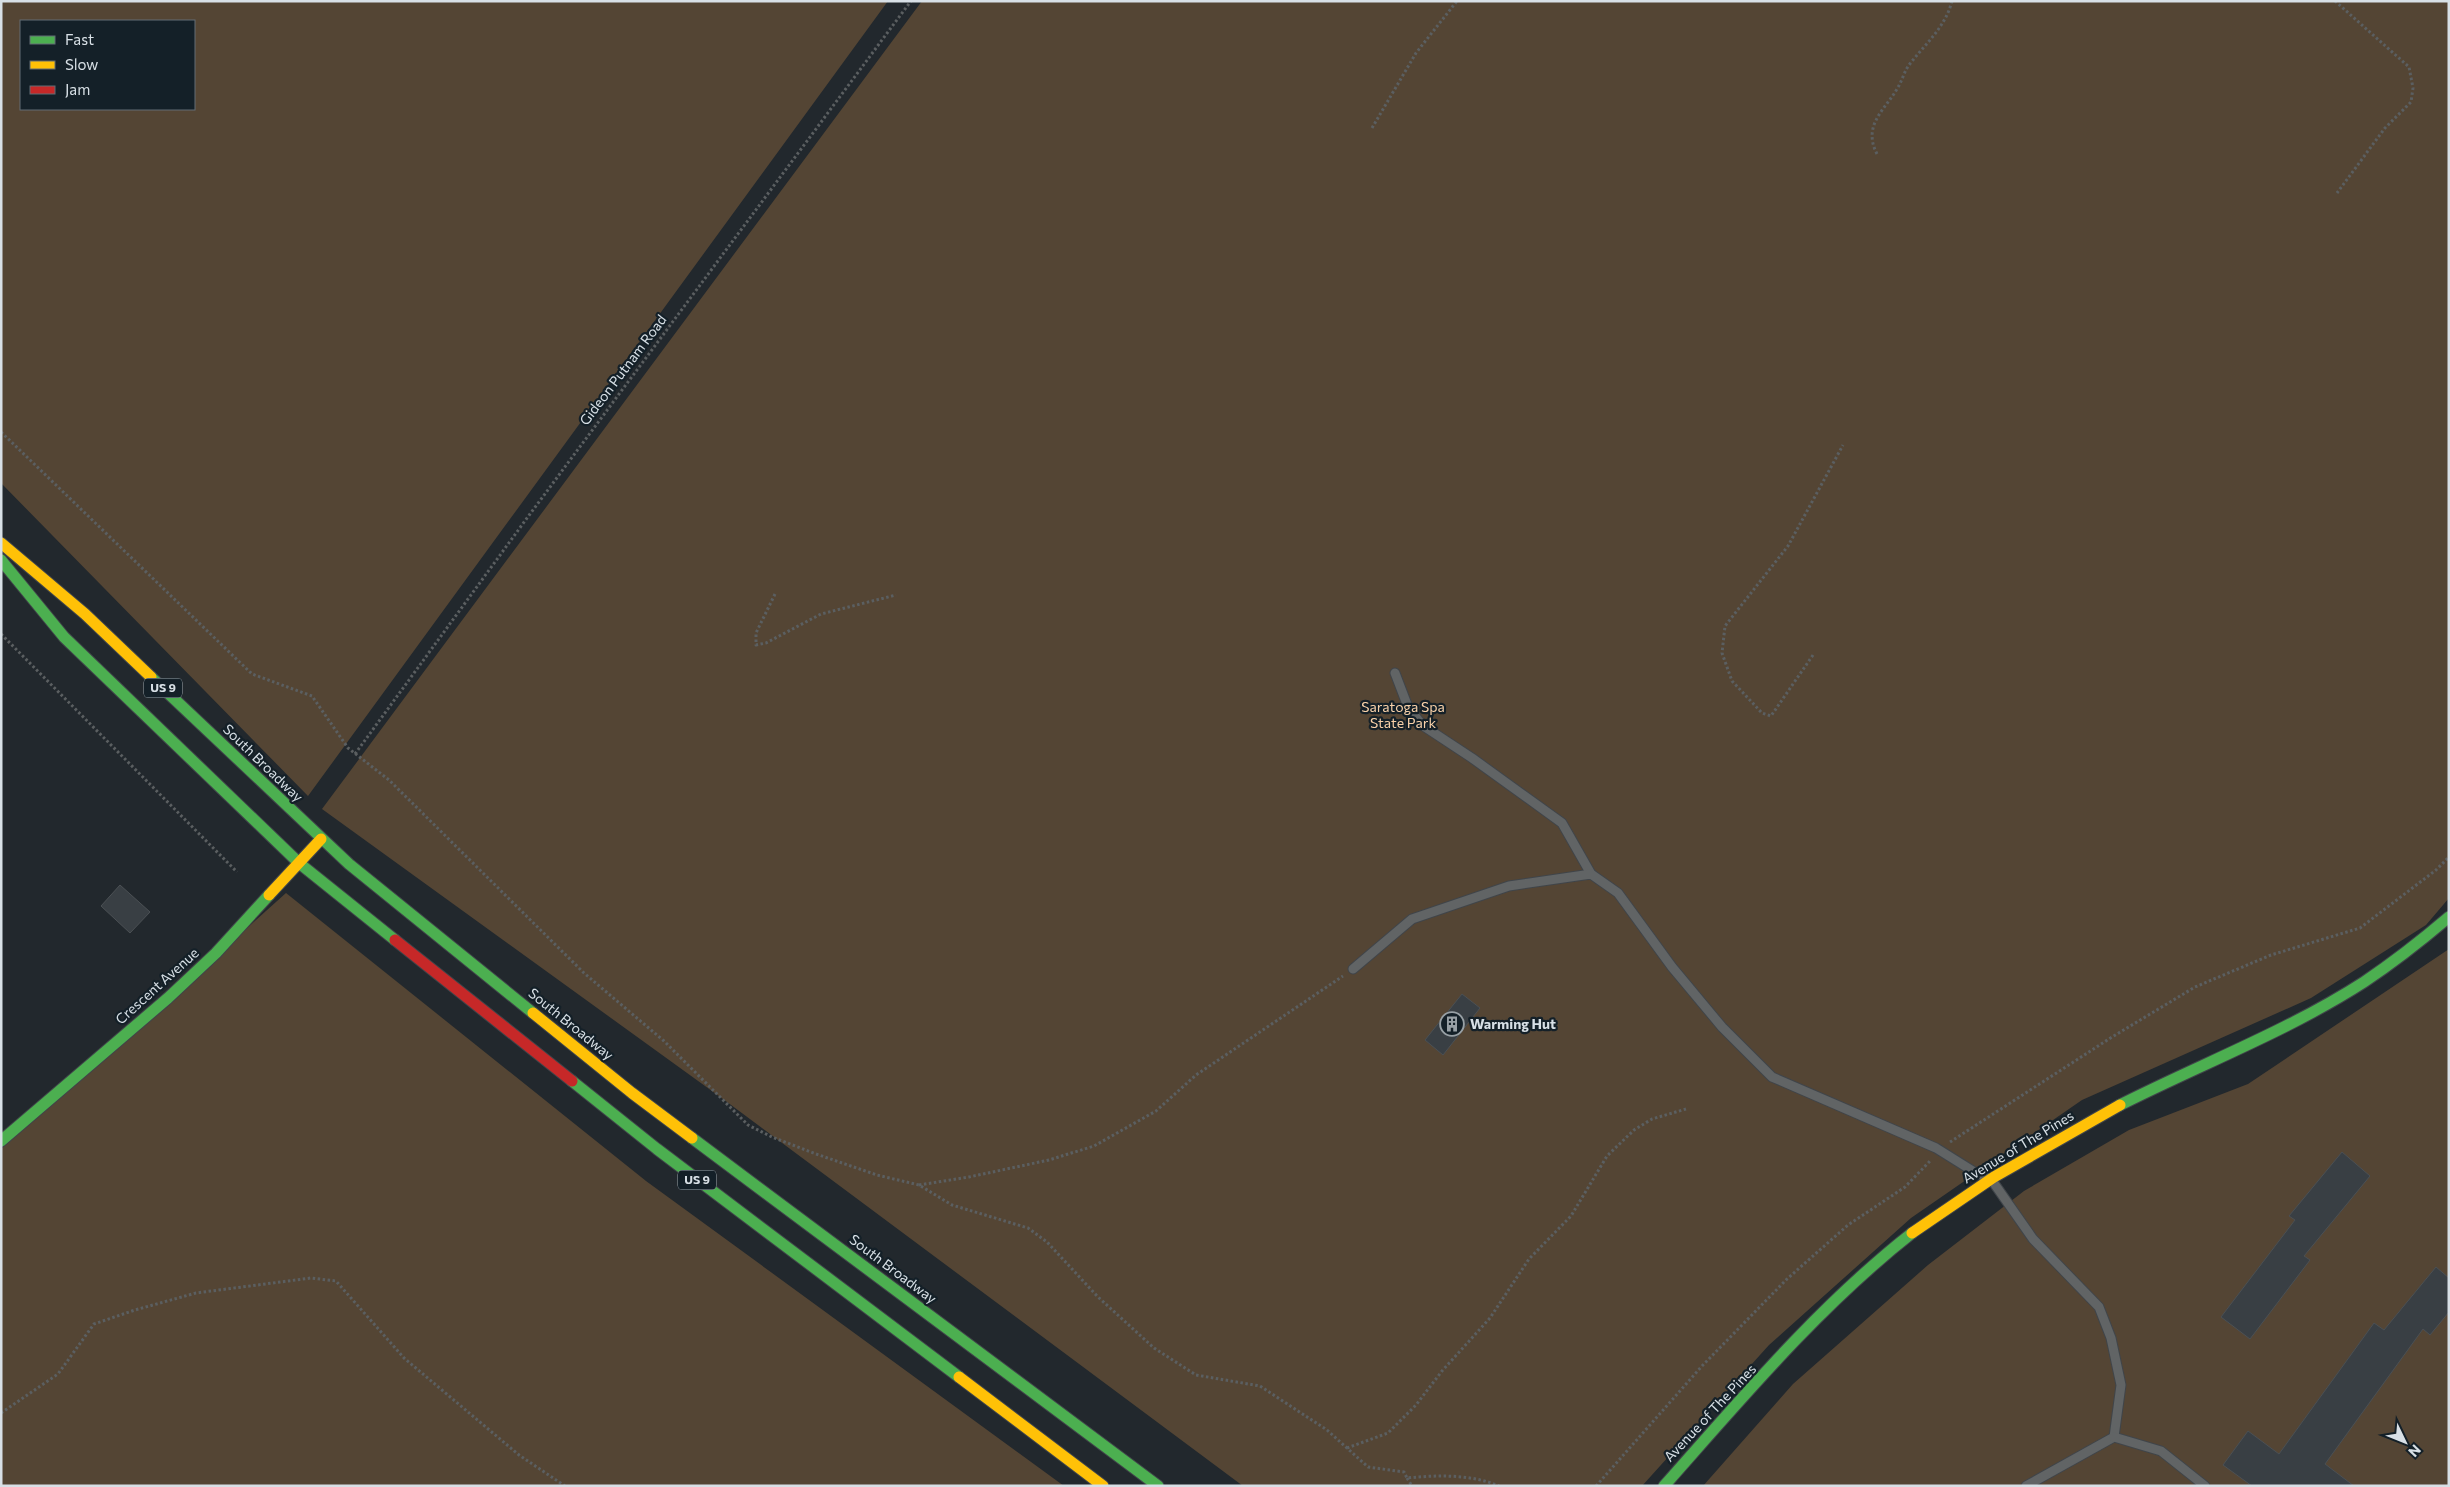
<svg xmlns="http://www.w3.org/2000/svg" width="2450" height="1487" font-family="Commissioner,sans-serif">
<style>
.green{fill:#544534;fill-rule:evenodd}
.building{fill:#393f44;stroke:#4b5054}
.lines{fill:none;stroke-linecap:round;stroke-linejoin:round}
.lane-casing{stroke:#40454a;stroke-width:11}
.fast-casing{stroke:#40454a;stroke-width:13}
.slow-casing{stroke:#40454a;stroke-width:13}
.jam-casing{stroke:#40454a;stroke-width:13}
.path{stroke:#5b5f61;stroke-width:3;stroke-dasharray:2.5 2.5;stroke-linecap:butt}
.lane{stroke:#616465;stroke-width:9}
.fast{stroke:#4caf50;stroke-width:11}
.slow{stroke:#ffc107;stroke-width:11}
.jam{stroke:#c62828;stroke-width:11}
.labels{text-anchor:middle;stroke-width:4.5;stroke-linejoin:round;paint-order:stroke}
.shield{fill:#142028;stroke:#9da6ad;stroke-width:1}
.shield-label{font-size:12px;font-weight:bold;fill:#d8e0e6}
.street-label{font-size:14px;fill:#d8e0e6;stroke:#142028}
.park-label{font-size:14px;fill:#f8d1a9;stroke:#142028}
.poi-label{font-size:14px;font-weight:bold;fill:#d8e0e6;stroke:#142028;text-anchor:start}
</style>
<rect width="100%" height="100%" fill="#22282d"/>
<g class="green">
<path d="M 1,1 L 888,1 L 308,796 L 1,483 ZM 21,21 L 194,21 L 194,109 L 21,109 Z"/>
<polygon points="922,1 2449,1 2449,898 2426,925 2311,998 2082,1100 1911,1218 1769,1345 1642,1486 1243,1486 723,1099 322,809"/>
<polygon points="286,893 646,1181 1064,1486 1,1486 1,1149"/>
<polygon points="2449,949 2449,1486 1703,1486 1793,1384 1928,1265 2024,1191 2129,1130 2248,1084"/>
</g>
<g class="building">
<polygon points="120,885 150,912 130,933 101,906"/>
<polygon points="1462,994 1480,1008 1443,1055 1425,1040"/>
<polygon points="2342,1152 2370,1176 2304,1256 2310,1260 2250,1339 2221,1317 2295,1220 2289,1216"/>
<polygon points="2436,1267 2449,1278 2449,1312 2430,1335 2423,1329 2325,1464 2354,1486 2252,1486 2223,1465 2248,1431 2279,1454 2374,1323 2384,1330"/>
</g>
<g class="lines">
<g class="lane-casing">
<g id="lane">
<polyline points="1395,673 1408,707 1422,725 1472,758 1562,823 1591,874"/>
<polyline points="1353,969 1412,919 1509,886 1591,874 1618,893 1672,967 1722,1027 1772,1077 1936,1148 1976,1173 1991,1179 2033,1239 2099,1307 2111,1338 2121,1385 2114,1437 2026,1486"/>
<polyline points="2114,1437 2161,1451 2205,1486"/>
</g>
</g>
<g class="fast-casing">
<g id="fast">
<polyline points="1,560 64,637 299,863 395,940"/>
<polyline points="151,677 349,864 533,1013"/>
<polyline points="572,1081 657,1149 959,1377"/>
<path d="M 2120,1105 C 2201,1064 2288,1031 2364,982 C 2394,962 2422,940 2449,917"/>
<polyline points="692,1138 1158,1486"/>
<polyline points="1,1141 168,998 216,953 269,895"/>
<path d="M 1664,1486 C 1742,1398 1819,1306 1912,1233"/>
</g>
</g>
<g class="slow-casing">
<g id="slow">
<polyline points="1,543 85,614 151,677"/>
<polyline points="269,895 321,839"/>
<polyline points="533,1013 632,1093 692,1138"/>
<polyline points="1912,1233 1994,1177 2120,1105"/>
<polyline points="959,1377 1103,1486"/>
</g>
</g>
<g class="jam-casing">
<polyline id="jam" points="395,940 572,1081"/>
</g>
<g class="path">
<polyline points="2335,1 2409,67 2413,88 2411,102 2385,128 2337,193"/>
<polyline points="1372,128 1416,53 1457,1"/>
<path d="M 1877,154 C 1862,125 1885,110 1897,89 C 1902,81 1904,72 1909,65 C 1925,44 1945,28 1952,1"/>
<path d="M 1,432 L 252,674 L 312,696 L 348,748 L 389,780 L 584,973 L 664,1041 L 748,1125 L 772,1137 L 816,1154 L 877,1175 L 919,1185 L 952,1205 L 1028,1228 L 1047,1242 L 1098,1297 L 1154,1348 L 1196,1375 L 1260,1386 L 1327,1430 L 1368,1467 L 1404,1472 L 1407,1478 C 1437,1475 1471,1474 1499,1486"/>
<polyline points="775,594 756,633 756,645 766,643 821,614 896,595"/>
<polyline points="1,634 237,872"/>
<polyline points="1813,655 1771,716 1762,713 1732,681 1722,653 1725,626 1788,546 1843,445"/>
<polyline points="355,754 530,514 911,1"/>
<polyline points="1950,1142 2112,1037 2195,987 2271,955 2360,928 2436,870 2449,857"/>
<polyline points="919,1185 969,1177 1049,1160 1094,1146 1156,1111 1196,1075 1343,976"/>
<polyline points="1,1413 58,1374 94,1324 135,1310 196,1293 311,1278 336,1281 404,1358 519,1455 565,1486"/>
<polyline points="1347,1448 1388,1433 1416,1405 1442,1371 1490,1318 1529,1259 1571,1216 1607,1156 1634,1130 1652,1119 1686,1109"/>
<polyline points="1407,1478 1412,1486"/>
<polyline points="1596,1486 1702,1366 1787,1279 1848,1225 1905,1187 1931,1160"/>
</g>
<use href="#lane" class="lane"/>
<use href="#fast" class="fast"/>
<use href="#slow" class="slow"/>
<use href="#jam" class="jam"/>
</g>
<defs>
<g id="building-ring" transform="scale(1.25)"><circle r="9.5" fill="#142028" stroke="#98a0a5" stroke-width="1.5"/><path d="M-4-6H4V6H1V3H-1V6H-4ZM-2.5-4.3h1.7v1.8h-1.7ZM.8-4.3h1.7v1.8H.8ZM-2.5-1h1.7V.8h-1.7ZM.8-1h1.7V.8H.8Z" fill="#98a0a5"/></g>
</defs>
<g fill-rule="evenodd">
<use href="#building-ring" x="1452" y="1024"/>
</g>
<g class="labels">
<g class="shield">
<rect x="144" y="678.5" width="38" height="19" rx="4"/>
<rect x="678" y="1170.5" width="38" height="19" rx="4"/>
</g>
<g class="shield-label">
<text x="163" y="692">US 9</text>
<text x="697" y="1184">US 9</text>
</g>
<g class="street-label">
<text transform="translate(623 370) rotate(-53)" y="5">Gideon Putnam Road</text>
<text transform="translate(263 763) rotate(44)" y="5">South Broadway</text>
<text transform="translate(157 986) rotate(-42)" y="5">Crescent Avenue</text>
<text transform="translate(571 1024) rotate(39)" y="5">South Broadway</text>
<text transform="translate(2018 1147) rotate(-31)" y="5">Avenue of The Pines</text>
<text transform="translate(893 1269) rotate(37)" y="5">South Broadway</text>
<text transform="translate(1710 1413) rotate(-47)" y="5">Avenue of The Pines</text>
</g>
<g class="park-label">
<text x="1403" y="712">Saratoga Spa<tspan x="1403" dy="16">State Park</tspan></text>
</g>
<g class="poi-label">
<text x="1470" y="1029">Warming Hut</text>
</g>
</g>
<rect width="2450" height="1487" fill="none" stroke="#d8e0e6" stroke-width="5"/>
<rect x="20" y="20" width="175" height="90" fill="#142028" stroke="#626d74"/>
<rect x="30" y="36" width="25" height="8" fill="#4caf50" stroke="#626d74"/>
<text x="65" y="45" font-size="15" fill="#d8e0e6">Fast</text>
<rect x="30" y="61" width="25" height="8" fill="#ffc107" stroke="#626d74"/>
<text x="65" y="70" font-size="15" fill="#d8e0e6">Slow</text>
<rect x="30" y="86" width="25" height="8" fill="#c62828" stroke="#626d74"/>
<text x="65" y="95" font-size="15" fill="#d8e0e6">Jam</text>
<g transform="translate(2405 1442) rotate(133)" stroke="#142028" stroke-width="4" paint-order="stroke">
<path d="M0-4L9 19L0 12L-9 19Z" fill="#d8e0e6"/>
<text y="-8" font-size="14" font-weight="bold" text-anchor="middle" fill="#d8e0e6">N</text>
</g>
</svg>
